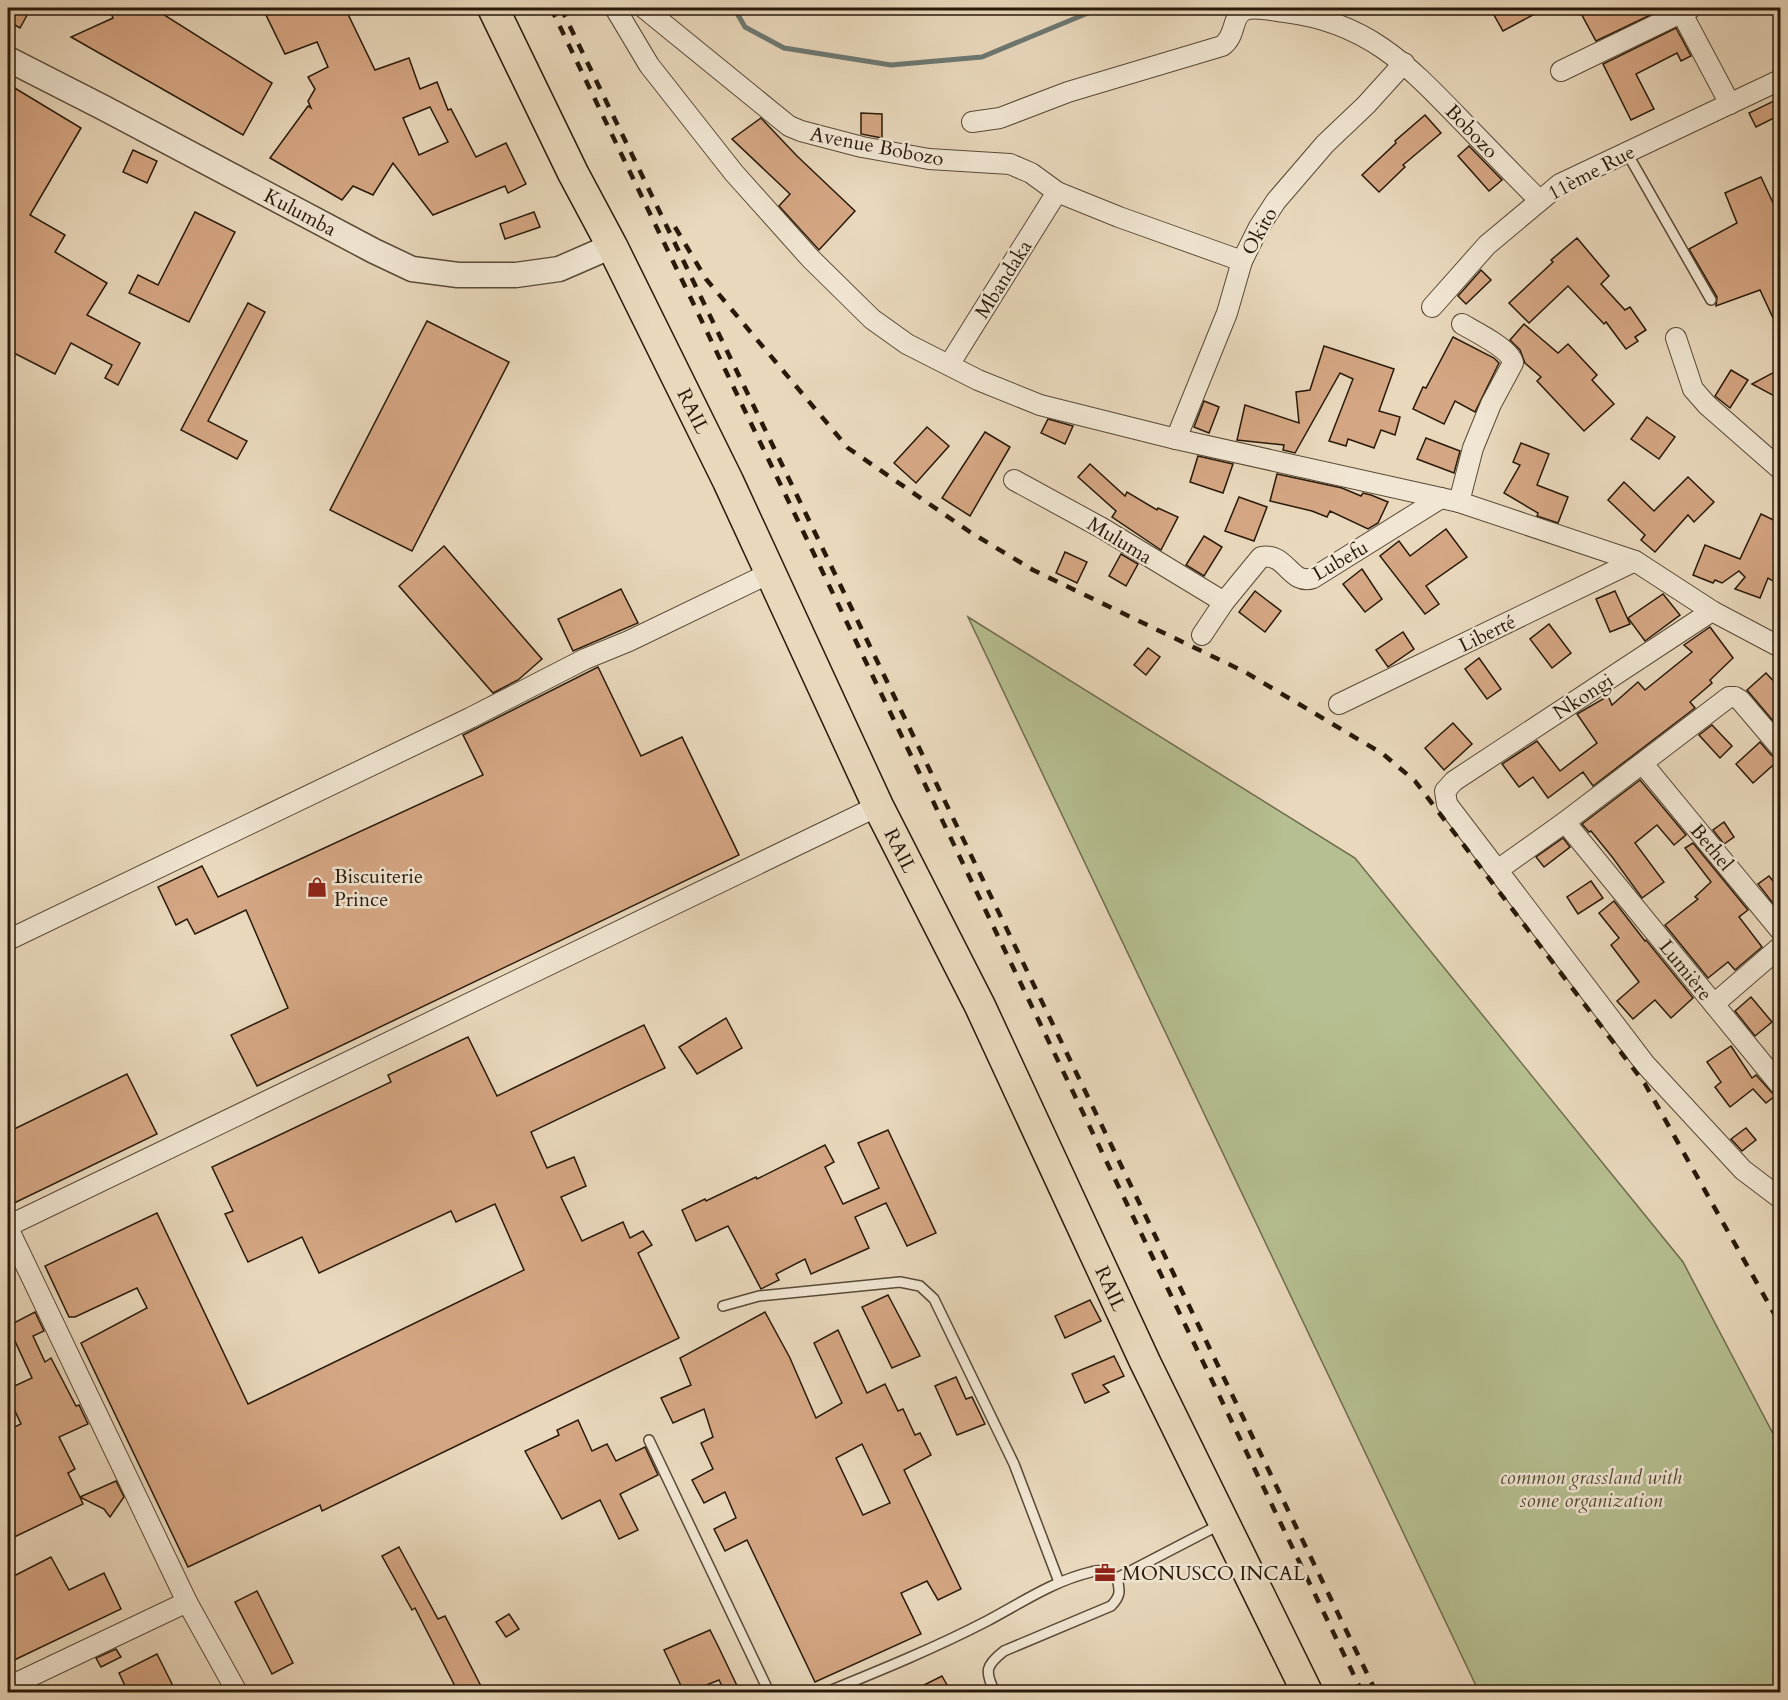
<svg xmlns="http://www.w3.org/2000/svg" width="1788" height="1700" font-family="Cardo,serif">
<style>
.green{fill:#b6bf91;stroke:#6f6c4d;stroke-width:1.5}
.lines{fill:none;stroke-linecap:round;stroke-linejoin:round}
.stream{stroke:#6c7872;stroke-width:5}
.building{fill:#d5a683;stroke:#281909;stroke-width:1.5;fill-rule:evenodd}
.service-casing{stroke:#584936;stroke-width:12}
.minor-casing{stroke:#584936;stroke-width:22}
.tertiary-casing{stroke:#584936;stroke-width:27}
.primary-casing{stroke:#281909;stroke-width:33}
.service{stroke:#f1e6d3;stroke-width:9}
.minor{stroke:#f1e6d3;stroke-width:20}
.tertiary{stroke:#f1e6d3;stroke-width:24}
.primary{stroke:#e9d8bc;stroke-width:30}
.rail{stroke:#281909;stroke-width:4.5;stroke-dasharray:10 10;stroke-linecap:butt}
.labels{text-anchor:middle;stroke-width:5;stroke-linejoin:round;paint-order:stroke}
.street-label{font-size:20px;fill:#281909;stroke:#f1e6d3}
.poi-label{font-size:20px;fill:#281909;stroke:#f1e6d3;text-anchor:start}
.park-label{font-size:20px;font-style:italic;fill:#534b32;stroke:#f1e6d3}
</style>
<rect width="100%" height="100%" fill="#e9d8bc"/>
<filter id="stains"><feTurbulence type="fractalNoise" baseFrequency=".00333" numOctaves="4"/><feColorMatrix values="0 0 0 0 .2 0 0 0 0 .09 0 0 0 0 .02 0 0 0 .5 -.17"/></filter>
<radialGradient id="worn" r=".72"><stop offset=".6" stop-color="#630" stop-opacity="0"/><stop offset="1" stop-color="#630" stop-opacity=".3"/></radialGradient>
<polygon class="green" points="968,617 1355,858 1683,1262 1780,1447 1780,1692 1479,1692"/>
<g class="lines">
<polyline class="stream" points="734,8 745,27 784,48 891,65 982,57 1100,8"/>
</g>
<g class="building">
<polygon points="8,8 31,8 20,28 8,21"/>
<polygon points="109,8 158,8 161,13 272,83 243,135 71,37 113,18"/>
<path d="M 282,8 L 345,8 L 375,70 L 409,58 L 420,89 L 437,82 L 448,110 L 451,109 L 476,157 L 506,143 L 526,184 L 508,193 L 505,186 L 433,215 L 393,163 L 373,195 L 353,186 L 342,200 L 270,158 L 308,106 L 311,108 L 308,101 L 315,89 L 308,77 L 328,67 L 317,42 L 285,54 L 266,15 ZM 430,107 L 448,142 L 419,155 L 403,118 Z"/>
<polygon points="1490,8 1546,8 1503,31"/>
<polygon points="1578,8 1665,8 1596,41"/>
<polygon points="1676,28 1691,56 1681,61 1677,53 1636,74 1654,109 1631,120 1603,64"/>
<polygon points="8,84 81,128 30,215 65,235 55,252 107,283 87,315 140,343 118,385 105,378 112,365 71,343 55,374 8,350 8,339 13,329 8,326"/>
<polygon points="1780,98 1780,115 1756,127 1749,113"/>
<polygon points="861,113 882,114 882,138 861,134"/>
<polygon points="1425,115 1441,133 1403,165 1405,167 1379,192 1362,175 1396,143 1395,141"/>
<polygon points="761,118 797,156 855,211 819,250 779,206 790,194 732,139"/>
<polygon points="1469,146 1502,180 1489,191 1458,156"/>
<polygon points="133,150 157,161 147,183 123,172"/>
<polygon points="1761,177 1780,218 1780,333 1760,290 1716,306 1717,297 1689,249 1737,223 1725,193"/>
<polygon points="195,212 235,232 189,322 129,293 138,275 158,285"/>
<polygon points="534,212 540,227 505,239 500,224"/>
<polygon points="1577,238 1609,276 1601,284 1625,310 1630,307 1646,330 1635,337 1638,341 1626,349 1606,322 1604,324 1568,286 1529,323 1509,303 1553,262 1551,260"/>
<polygon points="1481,270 1491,280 1466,304 1458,296"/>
<polygon points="248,303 265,312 208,421 247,441 237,459 181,430"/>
<polygon points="427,321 509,362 412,551 330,510"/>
<polygon points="1524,324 1558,353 1568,344 1597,375 1592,380 1614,404 1584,431 1537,381 1541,377 1525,363 1520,350 1510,340"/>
<polygon points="1453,337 1494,358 1499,363 1475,412 1455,401 1444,424 1413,409 1423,387 1426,388"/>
<polygon points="1324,346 1394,369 1379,411 1400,417 1395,435 1381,430 1374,448 1348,439 1346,446 1329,441 1353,379 1340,373 1295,453 1283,450 1284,445 1237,440 1245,405 1299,423 1296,392 1310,390"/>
<polygon points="1780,369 1780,399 1752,384"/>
<polygon points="1731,370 1748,380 1730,408 1715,396"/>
<polygon points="1204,401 1219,407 1209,433 1194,427"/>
<polygon points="1647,417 1675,437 1659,459 1631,439"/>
<polygon points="1048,419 1073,426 1065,444 1041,433"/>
<polygon points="927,427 949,446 916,483 894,463"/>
<polygon points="985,432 1010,447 970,516 942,498"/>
<polygon points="1426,438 1460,451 1454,473 1417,459"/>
<polygon points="1521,443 1549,454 1537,485 1568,497 1558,523 1537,516 1538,513 1504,493 1520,465 1513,462"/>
<polygon points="1198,456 1233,464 1223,493 1190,482"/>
<polygon points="1090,464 1125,496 1127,492 1157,510 1158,508 1178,517 1161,550 1112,517 1116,511 1078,477"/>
<polygon points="1277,474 1342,488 1361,496 1363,493 1371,495 1388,502 1378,523 1368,529 1330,511 1327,517 1312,511 1270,501"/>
<polygon points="1688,477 1714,502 1694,522 1688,515 1655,552 1641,540 1645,535 1608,500 1624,482 1654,511"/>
<polygon points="1239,497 1267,507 1254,541 1225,531"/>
<polygon points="1761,514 1780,523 1780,585 1768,578 1760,598 1735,589 1745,577 1739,571 1722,583 1715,580 1713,583 1693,575 1705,545 1740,559"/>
<polygon points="1446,529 1467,557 1426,586 1439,604 1425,614 1380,556 1399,541 1410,556"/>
<polygon points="1204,536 1222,547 1204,576 1186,565"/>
<polygon points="444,546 542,659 518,680 493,693 399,586"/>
<polygon points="1065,552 1087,562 1077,583 1056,573"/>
<polygon points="1121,554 1138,564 1126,586 1109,576"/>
<polygon points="1362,569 1382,599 1365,612 1343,584"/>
<polygon points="621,589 638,623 573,651 558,619"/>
<polygon points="1255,591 1281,611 1265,632 1239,612"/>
<polygon points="1615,591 1630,624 1610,632 1596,599"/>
<polygon points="1663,594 1680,615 1645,641 1628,618"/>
<polygon points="1549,624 1571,653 1552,668 1530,639"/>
<polygon points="1710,627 1733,658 1710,680 1712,683 1690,702 1695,708 1593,786 1583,772 1548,798 1533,777 1519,787 1502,764 1537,741 1560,771 1597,743 1577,714 1608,696 1612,705 1638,682 1645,690 1692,652 1684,645"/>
<polygon points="1403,632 1414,649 1388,667 1376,650"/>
<polygon points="1148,648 1160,657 1146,675 1134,665"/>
<polygon points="1479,658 1501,689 1487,699 1465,669"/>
<polygon points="598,667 641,756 682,737 739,855 257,1086 231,1035 288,1008 246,910 195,934 187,919 176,925 158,887 202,866 218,897 483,775 463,735"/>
<polygon points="1766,673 1780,688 1780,716 1774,722 1747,690"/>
<polygon points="1453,723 1472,744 1444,770 1425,748"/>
<polygon points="1712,725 1732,746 1720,758 1699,735"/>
<polygon points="1760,742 1771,755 1780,759 1753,783 1736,764"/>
<polygon points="1640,780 1686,835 1674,845 1657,825 1635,843 1664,882 1642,898 1613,858 1591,831 1589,832 1582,824"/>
<polygon points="1724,822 1734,837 1724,844 1713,830"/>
<polygon points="1563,838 1570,847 1544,867 1536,857"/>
<polygon points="1693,843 1748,910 1739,917 1762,947 1735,970 1728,962 1708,978 1665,925 1698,899 1695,897 1711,882 1685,848"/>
<polygon points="1769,876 1780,890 1780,902 1775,906 1758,884"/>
<polygon points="1591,881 1603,898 1578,914 1567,897"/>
<polygon points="1614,901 1645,941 1646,940 1693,998 1671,1018 1655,1000 1633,1019 1617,1001 1639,982 1611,945 1619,938 1599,913"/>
<polygon points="1751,997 1772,1022 1755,1036 1735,1011"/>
<polygon points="726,1018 742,1048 697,1074 679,1047"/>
<polygon points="644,1025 665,1068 531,1132 547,1168 574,1157 586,1186 561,1197 582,1241 623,1222 630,1238 643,1231 652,1245 638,1253 679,1338 322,1511 320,1505 188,1567 81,1343 147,1308 137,1288 75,1317 69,1317 45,1266 157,1213 248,1404 524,1270 495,1204 456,1222 451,1211 319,1273 302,1237 248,1262 225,1214 233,1211 212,1167 391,1082 388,1075 468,1037 497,1096"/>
<polygon points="1731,1046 1752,1078 1756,1075 1775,1096 1766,1103 1753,1089 1730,1107 1715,1087 1721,1082 1707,1062"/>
<polygon points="127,1074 157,1134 8,1206 8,1132"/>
<polygon points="1746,1128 1756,1140 1742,1151 1731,1139"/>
<polygon points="888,1130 936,1233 907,1246 886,1203 855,1217 869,1248 811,1274 805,1259 776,1274 779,1280 761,1289 728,1226 696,1241 682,1210 705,1199 706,1201 756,1177 757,1179 825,1145 834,1162 825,1167 843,1204 879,1188 858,1143"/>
<polygon points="888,1295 920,1356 892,1368 862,1307"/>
<polygon points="1090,1300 1101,1321 1065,1338 1055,1316"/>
<polygon points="35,1312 44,1331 33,1336 45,1362 51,1358 76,1406 79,1405 88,1424 59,1437 75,1469 68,1473 80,1497 116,1481 124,1497 110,1517 104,1509 80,1497 83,1504 8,1540 8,1430 21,1424 8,1396 8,1389 32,1378 8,1326"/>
<path d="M 765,1312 L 790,1358 L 816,1418 L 842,1403 L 814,1343 L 838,1330 L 867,1393 L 885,1384 L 898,1411 L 903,1409 L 915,1435 L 920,1433 L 931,1455 L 904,1470 L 961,1589 L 938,1600 L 927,1581 L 901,1593 L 921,1634 L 815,1682 L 747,1540 L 725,1551 L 714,1529 L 736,1518 L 725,1492 L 704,1503 L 692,1480 L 713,1469 L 701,1443 L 713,1437 L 704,1409 L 673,1423 L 661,1398 L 691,1385 L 680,1358 ZM 862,1444 L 890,1503 L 863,1515 L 836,1458 Z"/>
<polygon points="1114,1356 1124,1376 1103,1385 1109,1392 1085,1403 1072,1374"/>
<polygon points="956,1377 966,1399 972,1397 985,1424 957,1435 935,1386"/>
<polygon points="578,1420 592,1451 607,1444 616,1461 645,1447 658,1475 620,1494 638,1530 619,1539 600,1500 562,1519 525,1451 559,1435 557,1430"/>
<polygon points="399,1547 438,1619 445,1616 484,1692 458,1692 415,1608 412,1610 382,1556"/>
<polygon points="51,1557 69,1590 104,1573 121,1609 8,1663 8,1579"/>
<polygon points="257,1591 293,1663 272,1674 235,1602"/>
<polygon points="509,1614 519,1629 506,1637 496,1622"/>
<polygon points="710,1630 719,1648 740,1692 725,1692 719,1680 689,1692 684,1692 664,1650"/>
<polygon points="116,1649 121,1657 101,1667 96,1658"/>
<polygon points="157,1654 176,1692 128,1692 119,1673"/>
<polygon points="942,1676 951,1692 910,1692"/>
</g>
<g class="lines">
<g class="service-casing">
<g id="service">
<polyline points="1627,153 1711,300"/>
<polyline points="723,1306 759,1296 900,1282 920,1286 934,1299 1014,1464 1059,1582"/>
<polyline points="649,1440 769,1692"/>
<polyline points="1117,1578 1221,1524"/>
<path d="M 827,1692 C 881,1670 935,1648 987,1621 C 1021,1603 1053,1581 1091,1572 C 1102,1569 1108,1572 1117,1578 C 1120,1591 1121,1596 1111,1606 L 1004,1651 C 986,1665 984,1671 995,1692"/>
</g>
</g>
<g class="minor-casing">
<g id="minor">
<polyline points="615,8 649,65 734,173 810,258 872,319 907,344 978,380 1040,405 1176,439 1459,502 1635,561 1712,611 1780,647"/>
<polyline points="644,8 789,126 801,131 862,147 929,159 1010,164 1031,173 1057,192 1119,217 1242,261"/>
<polyline points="1679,8 1730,104"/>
<polyline points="1561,71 1691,8"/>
<path d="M 972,122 L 1000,118 L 1068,92 L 1222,46 C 1237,36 1231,15 1245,10 C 1255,6 1274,11 1285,12 C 1366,22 1406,63 1459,118 C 1486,146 1512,173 1539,200"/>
<polyline points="1432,307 1487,245 1560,184 1780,80"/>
<polyline points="1676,338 1693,389 1707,405 1780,469"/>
<polyline points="949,365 1057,192"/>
<polyline points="1176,439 1227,313 1242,261 1259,227 1276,201 1325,144 1366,105 1404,63"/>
<polyline points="1014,480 1102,528 1224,602"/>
<path d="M 1459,502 L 1473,448 L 1491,404 L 1513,363 C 1511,349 1474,331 1462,324"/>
<polyline points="1712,611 1454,781 1445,791 1447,804 1645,1064 1743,1170 1780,1198"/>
<path d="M 1202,635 L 1224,602 L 1261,557 C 1287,552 1290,586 1313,578 L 1441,498"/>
<polyline points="1339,704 1635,561"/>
<polyline points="1643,764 1780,930"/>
<polyline points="1565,822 1729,697 1735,697 1740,700 1780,747"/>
<polyline points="1499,869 1565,822 1780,1085"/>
<polyline points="8,940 470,718 585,659 629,641 770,573"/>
<polyline points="1714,1004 1780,947"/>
<polyline points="8,1226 878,806"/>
<polyline points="8,1228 187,1602 237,1692"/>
<polyline points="8,1687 187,1602"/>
</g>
</g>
<g class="tertiary-casing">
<g id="tertiary">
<path id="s1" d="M 8,59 L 104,108 L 374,251 L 412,269 L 458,275 L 516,275 L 559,269 L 612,246"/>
</g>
</g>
<g class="primary-casing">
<g id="primary">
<path id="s2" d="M 493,8 L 573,173 L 612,246 L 728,481 L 878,806 L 980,1006 L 1145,1362 L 1307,1692"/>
</g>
</g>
<use href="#service" class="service"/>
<use href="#minor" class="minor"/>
<use href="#tertiary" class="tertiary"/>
<use href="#primary" class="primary"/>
<g class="rail">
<polyline points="551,8 1362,1692"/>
<polyline points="561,8 1376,1692"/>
<polyline points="675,227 706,279 848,448 970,532 1033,570 1245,672 1383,754 1415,781 1645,1084 1780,1324"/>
</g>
</g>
<defs>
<g id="shop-bare" transform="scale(1.62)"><path d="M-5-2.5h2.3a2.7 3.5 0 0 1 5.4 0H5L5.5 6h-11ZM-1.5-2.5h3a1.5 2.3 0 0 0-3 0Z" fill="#8f2418" stroke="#f1e6d3" stroke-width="2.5" paint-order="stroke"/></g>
<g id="office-bare" transform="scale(1.62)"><path d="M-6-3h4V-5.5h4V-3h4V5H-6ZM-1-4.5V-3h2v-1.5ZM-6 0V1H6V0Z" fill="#8f2418" stroke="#f1e6d3" stroke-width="2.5" paint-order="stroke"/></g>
</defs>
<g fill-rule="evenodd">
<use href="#shop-bare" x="317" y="887"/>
<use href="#office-bare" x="1105" y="1573"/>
</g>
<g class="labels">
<g class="street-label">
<text transform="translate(1472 131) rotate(46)" y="7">Bobozo</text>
<text transform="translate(877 146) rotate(11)" y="7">Avenue Bobozo</text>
<text transform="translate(1591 172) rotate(-28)" y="7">11ème Rue</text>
<text dy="7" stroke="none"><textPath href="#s1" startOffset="330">Kulumba</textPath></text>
<text transform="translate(1259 231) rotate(-61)" y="7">Okito</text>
<text transform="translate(1003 279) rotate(-58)" y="7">Mbandaka</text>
<text dy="7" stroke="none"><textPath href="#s2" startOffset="450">RAIL</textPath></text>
<text transform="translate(1120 540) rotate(31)" y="7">Muluma</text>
<text transform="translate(1340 560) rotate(-30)" y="7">Lubefu</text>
<text transform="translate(1487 633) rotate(-26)" y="7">Liberté</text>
<text transform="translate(1583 696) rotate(-33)" y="7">Nkongi</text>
<text transform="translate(1712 847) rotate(50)" y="7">Bethel</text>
<text dy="7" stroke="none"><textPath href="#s2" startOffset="936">RAIL</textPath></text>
<text transform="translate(1686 970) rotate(51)" y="7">Lumière</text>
<text dy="7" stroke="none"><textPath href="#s2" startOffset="1422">RAIL</textPath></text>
</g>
<g class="poi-label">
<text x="334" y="883">Biscuiterie<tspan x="334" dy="23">Prince</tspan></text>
<text x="1122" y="1580">MONUSCO INCAL</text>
</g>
<g class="park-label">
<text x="1591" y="1484">common grassland with<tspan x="1591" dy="23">some organization</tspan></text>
</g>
</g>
<rect width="1788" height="1700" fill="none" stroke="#e9d8bc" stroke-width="30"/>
<rect x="9" y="9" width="1770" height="1682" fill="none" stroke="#281909" stroke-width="3"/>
<rect x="15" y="15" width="1758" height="1670" fill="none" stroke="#281909" stroke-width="1.5"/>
<rect width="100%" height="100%" filter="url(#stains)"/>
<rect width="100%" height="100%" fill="url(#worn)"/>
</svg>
